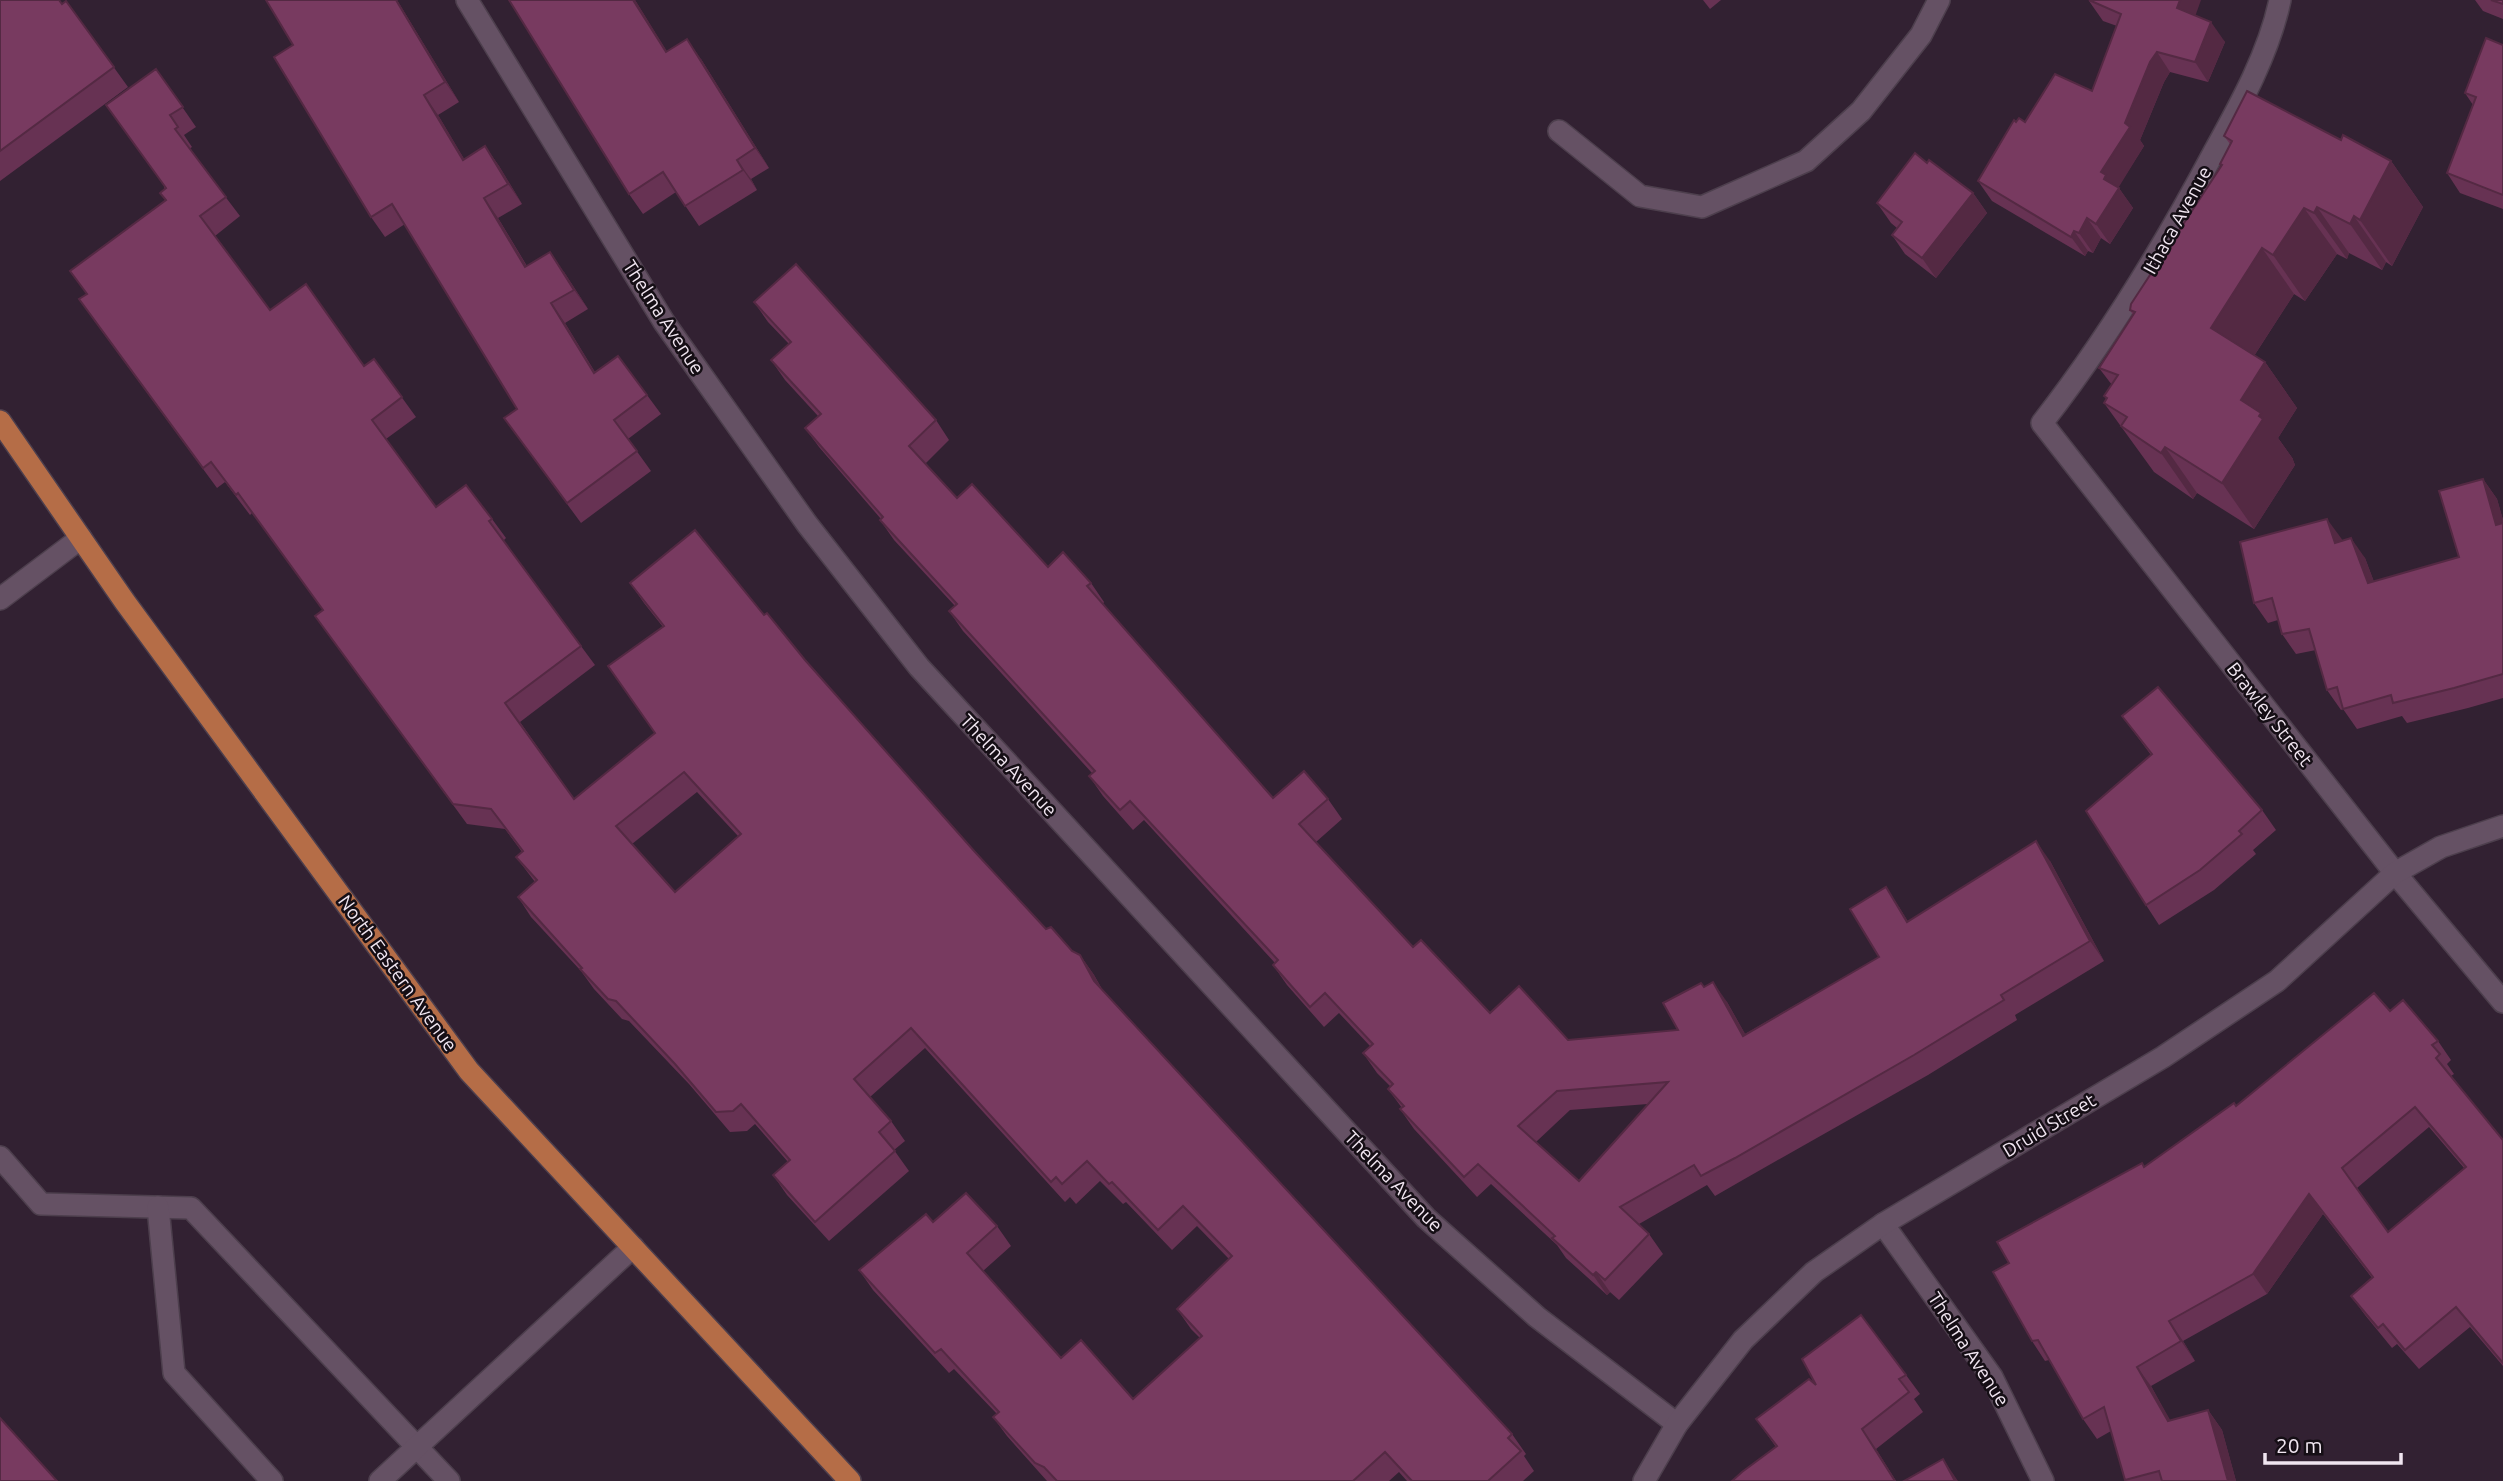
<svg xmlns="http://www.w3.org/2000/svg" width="2503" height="1481" font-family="Ubuntu,sans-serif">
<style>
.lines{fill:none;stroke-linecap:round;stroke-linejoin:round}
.minor-casing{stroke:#4d3f4d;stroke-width:24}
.major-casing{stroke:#4d3f4d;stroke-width:24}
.minor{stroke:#655164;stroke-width:21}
.major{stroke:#b56d47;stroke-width:21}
.wall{fill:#673253;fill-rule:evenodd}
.shaded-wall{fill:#542943}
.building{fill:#783a60;stroke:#542943;stroke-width:2;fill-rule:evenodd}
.labels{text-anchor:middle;stroke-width:5;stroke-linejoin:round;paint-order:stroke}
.street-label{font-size:19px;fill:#f0e5f0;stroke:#150e15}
</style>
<rect width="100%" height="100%" fill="#322132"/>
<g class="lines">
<g class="minor-casing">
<g id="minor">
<polyline points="467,0 664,322 807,524 919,667 1426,1218 1537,1317 1677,1424"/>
<path d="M 2280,0 C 2269,53 2240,105 2214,152 C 2163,248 2109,337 2042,423 L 2395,873 L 2503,1002"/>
<polyline points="1559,131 1640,196 1702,207 1806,161 1861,111 1921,35 1939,0"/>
<polyline points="0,599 81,538"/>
<polyline points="0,1157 41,1204 191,1208 449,1481"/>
<polyline points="158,1207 174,1373 272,1481"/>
<polyline points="1883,1224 1992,1377 2043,1481"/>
<polyline points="380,1481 633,1247"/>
<polyline points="1644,1481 1677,1424 1743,1340 1814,1272 1883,1224 2163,1057 2277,981 2395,873 2441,847 2503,826"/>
</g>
</g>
<g class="major-casing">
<polyline id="major" points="0,421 125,602 469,1071 850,1481"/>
</g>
<use href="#minor" class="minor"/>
<use href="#major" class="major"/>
</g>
<g class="wall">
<polygon points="0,0 62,4 66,1 128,87 0,181"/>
<polygon points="397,0 459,102 438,115 464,159 485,146 499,166 522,204 498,218 527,266 564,272 588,309 565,323 595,372 647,395 661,414 628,439 651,471 581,523 504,418 517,409 405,224 385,237 371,217"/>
<polygon points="509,0 635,0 667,52 701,59 769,168 751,179 757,190 699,226 676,192 643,214 629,194"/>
<polygon points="1703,0 1721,0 1710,9"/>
<polygon points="2475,0 2503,0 2503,19 2483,11"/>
<polygon points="2089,1 2195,15 2225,42 2208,82 2170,72 2164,82 2140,140 2144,146 2118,187 2133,208 2110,244 2101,238 2093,253 2088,251 2085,256 1992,201 1978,181 2016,122 2025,122 2092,91 2117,26 2103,21"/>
<polygon points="2503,45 2503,209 2460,193 2447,173 2473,105 2465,93"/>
<path d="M 156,69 L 196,127 L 184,135 L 192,147 L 189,149 L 240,216 L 215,236 L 270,310 L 364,366 L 374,359 L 416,417 L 386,439 L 436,507 L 492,519 L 506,538 L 503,541 L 595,665 L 520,722 L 574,799 L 655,733 L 663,627 L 644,603 L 630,583 L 764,615 L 975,852 L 1046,929 L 1072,951 L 1080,955 L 1094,975 L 1102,989 L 1512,1434 L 1526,1454 L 1524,1456 L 1534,1471 L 1523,1481 L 1407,1481 L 1399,1472 L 1389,1481 L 1047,1481 L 1007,1436 L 993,1417 L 997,1414 L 954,1369 L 949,1373 L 873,1290 L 859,1270 L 933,1222 L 997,1226 L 1011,1246 L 983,1271 L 1061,1358 L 1133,1399 L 1200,1338 L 1191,1329 L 1177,1309 L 1229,1259 L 1197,1226 L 1172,1250 L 1126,1202 L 1123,1204 L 1100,1181 L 1076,1204 L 1070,1197 L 1065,1202 L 925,1048 L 870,1097 L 891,1121 L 905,1141 L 894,1150 L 909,1171 L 829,1241 L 787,1195 L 773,1175 L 788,1162 L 755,1124 L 747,1131 L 730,1132 L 689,1084 L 629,1021 L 622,1019 L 594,989 L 581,971 L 531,917 L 518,897 L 535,882 L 516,857 L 522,852 L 505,829 L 467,824 L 329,635 L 323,610 L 252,513 L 250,515 L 225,482 L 217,488 L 93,319 L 86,294 L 165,200 ZM 697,792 L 738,836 L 675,892 L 632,844 Z"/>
<polygon points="2224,136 2341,140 2391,161 2423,207 2392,266 2386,262 2382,270 2349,253 2347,259 2337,254 2305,301 2294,294 2254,356 2265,362 2297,408 2278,438 2293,459 2293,460 2295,465 2254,529 2197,493 2193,499 2154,472 2104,403 2106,399 2104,396 2112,385 2099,368 2133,315 2130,310 2221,166 2220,164 2230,144"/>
<polygon points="1927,163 1973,193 1987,213 1936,278 1905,254 1892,235 1897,228 1891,223 1877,203"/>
<path d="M 754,302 L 936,420 L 949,440 L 925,464 L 957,498 L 1048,567 L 1091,583 L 1104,602 L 1103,604 L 1273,798 L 1328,799 L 1342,819 L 1316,842 L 1413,947 L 1490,1013 L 1568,1040 L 1678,1030 L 1704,987 L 1727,1002 L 1745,1034 L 1879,957 L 1899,907 L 1908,922 L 2050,861 L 2104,961 L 2015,1015 L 2017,1020 L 1928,1075 L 1748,1177 L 1715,1196 L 1707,1185 L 1639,1224 L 1649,1234 L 1663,1254 L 1619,1300 L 1610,1292 L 1607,1295 L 1566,1258 L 1557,1245 L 1491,1184 L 1477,1197 L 1414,1129 L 1400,1109 L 1402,1108 L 1388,1089 L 1391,1087 L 1377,1073 L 1363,1053 L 1370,1046 L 1339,1013 L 1324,1027 L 1287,985 L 1273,965 L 1275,963 L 1144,820 L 1133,830 L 1103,796 L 1089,776 L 1092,773 L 963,631 L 949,611 L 955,606 L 894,540 L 880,520 L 881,519 L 819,447 L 805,428 L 818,416 L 785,380 L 771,360 L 789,344 L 768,322 ZM 1648,1104 L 1579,1181 L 1536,1142 L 1570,1110 Z"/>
<polygon points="2483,479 2497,499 2503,520 2503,698 2468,708 2407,723 2402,716 2357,729 2343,709 2341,710 2327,690 2316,650 2296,654 2282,634 2278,620 2268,623 2254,603 2341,538 2342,541 2365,558 2374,582 2459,557"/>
<polygon points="2122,716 2262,810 2276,830 2253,850 2256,854 2214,890 2159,925 2146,905 2151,755"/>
<path d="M 2390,1011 L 2438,1041 L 2451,1060 L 2447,1064 L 2454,1074 L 2451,1076 L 2503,1140 L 2503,1366 L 2470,1327 L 2419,1369 L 2397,1344 L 2392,1348 L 2365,1315 L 2351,1296 L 2372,1278 L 2323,1214 L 2267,1294 L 2183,1341 L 2195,1361 L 2151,1386 L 2170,1421 L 2208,1410 L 2222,1430 L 2236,1481 L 2125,1481 L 2111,1431 L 2097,1439 L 2083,1419 L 2049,1360 L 2045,1361 L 2032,1341 L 2009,1263 L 2144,1167 L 2236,1106 ZM 2429,1127 L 2464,1168 L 2388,1232 L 2357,1188 Z"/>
<polygon points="1906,1375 1920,1394 1914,1399 1923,1412 1876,1449 1896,1481 1732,1481 1776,1447 1756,1419 1816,1385"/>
</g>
<g class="shaded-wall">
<polygon points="396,0 397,0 459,102 445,82"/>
<polygon points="633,0 635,0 680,72 666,52"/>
<polygon points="2180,0 2201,0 2191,28 2177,8"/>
<polygon points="2211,22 2225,42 2208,82 2195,62"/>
<polygon points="687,39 701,59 769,168 755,148"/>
<polygon points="2157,52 2170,72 2164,82 2140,140 2144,146 2117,190 2119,188 2133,208 2110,244 2096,224 2101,172 2125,123 2150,62"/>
<polygon points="424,95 438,115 476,179 463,160"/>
<polygon points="485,146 499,166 522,204 508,184"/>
<polygon points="737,160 751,179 757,190 743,170"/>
<polygon points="2391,161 2423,207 2392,266 2360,220"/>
<polygon points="1973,193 1987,213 1936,278 1922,258"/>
<polygon points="484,198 498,218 539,287 525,267"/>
<polygon points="2317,207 2349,253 2347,259 2314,213"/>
<polygon points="2304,208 2337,254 2305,301 2273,255"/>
<polygon points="2354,216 2386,262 2382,270 2350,224"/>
<polygon points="2087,218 2101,238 2093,253 2079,233"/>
<polygon points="2074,231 2088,251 2085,256 2071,237"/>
<polygon points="2262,248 2294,294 2243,373 2211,328"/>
<polygon points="550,252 564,272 588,309 574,290"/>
<polygon points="551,303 565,323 607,393 594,373"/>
<polygon points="2265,362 2297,408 2278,438 2293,459 2293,460 2295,465 2254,529 2222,483 2241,400"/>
<polygon points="2165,447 2197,493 2193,499 2161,453"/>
<polygon points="2483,479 2497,499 2503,520 2503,535 2496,525"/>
<polygon points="2327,519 2341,538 2349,562 2335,543"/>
<polygon points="2351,538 2365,558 2382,603 2368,583"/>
<polygon points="2036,841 2050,861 2104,961 2090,941"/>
<polygon points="1886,887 1899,907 1921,942 1907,922"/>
<polygon points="1080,955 1094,975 1108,1000 1094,981"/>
<polygon points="1713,982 1727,1002 1757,1055 1743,1036"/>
<polygon points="2309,1194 2323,1214 2267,1294 2253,1274"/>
<polygon points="1596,1272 1610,1292 1607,1295 1593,1275"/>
<polygon points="2169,1321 2183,1341 2195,1361 2181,1341"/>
<polygon points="2137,1367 2151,1386 2182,1441 2168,1421"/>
<polygon points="2208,1410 2222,1430 2236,1481 2228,1481"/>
<polygon points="1862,1429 1876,1449 1896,1481 1895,1481"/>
<polygon points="1943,1459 1958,1481 1955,1481"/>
</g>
<g class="building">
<polygon points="0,0 59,0 62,4 66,1 114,67 0,151"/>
<polygon points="266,0 396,0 445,82 424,95 463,160 485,146 508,184 484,198 525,267 550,252 574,290 551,303 594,373 618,356 647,395 614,420 637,451 567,503 504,418 517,409 392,204 371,217 274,57 293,45"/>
<polygon points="509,0 633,0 666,52 687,39 755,148 737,160 743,170 685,206 663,172 629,194"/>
<polygon points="2089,0 2180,0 2177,8 2211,22 2195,62 2157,52 2150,62 2125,123 2130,127 2101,172 2106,175 2104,179 2119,188 2096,224 2087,218 2079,233 2074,231 2071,237 1978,181 2014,120 2016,122 2019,118 2025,122 2055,74 2092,91 2121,14"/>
<polygon points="2491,0 2503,0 2503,4"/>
<polygon points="2486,38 2503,45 2503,195 2447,173 2476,97 2465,93"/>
<path d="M 156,69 L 183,107 L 170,115 L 178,127 L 175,129 L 226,197 L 200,216 L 270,310 L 306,284 L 364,366 L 374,359 L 402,397 L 372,420 L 436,507 L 466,485 L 492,519 L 489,521 L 581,646 L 505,703 L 574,799 L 655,733 L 608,666 L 664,626 L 630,583 L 695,530 L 764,615 L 767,613 L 805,660 L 975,852 L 1046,929 L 1051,927 L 1072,951 L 1080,955 L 1094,981 L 1512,1434 L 1508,1438 L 1521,1451 L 1488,1481 L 1412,1481 L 1385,1452 L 1353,1481 L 1057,1481 L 1044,1467 L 1035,1463 L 993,1417 L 999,1412 L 941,1349 L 935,1353 L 859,1270 L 926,1214 L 933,1222 L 966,1193 L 997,1226 L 967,1253 L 1061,1358 L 1081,1340 L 1133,1399 L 1202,1336 L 1177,1309 L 1232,1256 L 1183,1206 L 1158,1230 L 1112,1182 L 1109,1184 L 1087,1161 L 1062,1184 L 1056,1177 L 1051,1182 L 911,1028 L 854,1079 L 891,1121 L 879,1132 L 895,1151 L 815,1222 L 773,1175 L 790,1160 L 741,1104 L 733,1111 L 716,1112 L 675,1064 L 616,1001 L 608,999 L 580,969 L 582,968 L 518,897 L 537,880 L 516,857 L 523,851 L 491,809 L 453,804 L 315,616 L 323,610 L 238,493 L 236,495 L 211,462 L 203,468 L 79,299 L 87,294 L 70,271 L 166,200 L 160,193 L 166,188 L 106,105 ZM 684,772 L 741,834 L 675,892 L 616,826 Z"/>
<polygon points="2247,91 2341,140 2343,135 2391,161 2360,220 2354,216 2350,224 2317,207 2314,213 2304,208 2273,255 2262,248 2211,328 2265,362 2241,400 2261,413 2259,416 2263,419 2222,483 2165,447 2161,453 2121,426 2127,417 2104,403 2107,398 2104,396 2118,375 2099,368 2135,312 2130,310 2131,304 2222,165 2220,164 2232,141 2224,136"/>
<polygon points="1915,153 1927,163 1929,160 1973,193 1922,258 1892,235 1902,222 1877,203"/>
<path d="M 796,264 L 936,420 L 909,446 L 957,498 L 972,484 L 1048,567 L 1063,552 L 1091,583 L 1087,586 L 1273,798 L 1304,771 L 1328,799 L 1299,824 L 1413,947 L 1421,940 L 1490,1013 L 1519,986 L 1568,1040 L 1678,1030 L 1663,1003 L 1701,983 L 1704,987 L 1713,982 L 1743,1036 L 1879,957 L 1850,909 L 1886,887 L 1907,922 L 2036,841 L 2090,941 L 2001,995 L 2004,1000 L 1914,1055 L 1735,1158 L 1701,1176 L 1694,1165 L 1620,1207 L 1649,1234 L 1605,1280 L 1596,1272 L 1593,1275 L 1552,1238 L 1555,1236 L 1478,1164 L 1464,1177 L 1400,1109 L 1404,1106 L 1388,1089 L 1393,1084 L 1363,1053 L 1373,1044 L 1325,993 L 1310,1007 L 1273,965 L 1278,960 L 1130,801 L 1120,810 L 1089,776 L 1095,771 L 949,611 L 957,604 L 880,520 L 883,517 L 805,428 L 821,414 L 771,360 L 791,342 L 754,302 ZM 1668,1082 L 1579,1181 L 1518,1126 L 1557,1091 Z"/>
<polygon points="2483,479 2496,525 2503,523 2503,674 2454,688 2393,703 2391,695 2343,709 2337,687 2327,690 2309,629 2282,634 2272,598 2254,603 2240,542 2327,519 2335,543 2351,538 2368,583 2459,557 2439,491"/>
<polygon points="2158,687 2262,810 2239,831 2242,834 2200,870 2146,905 2086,811 2152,754 2122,716"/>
<path d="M 2374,993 L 2390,1011 L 2403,1000 L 2438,1041 L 2432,1045 L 2440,1054 L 2436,1058 L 2503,1140 L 2503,1363 L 2456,1307 L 2405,1350 L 2383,1324 L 2378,1328 L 2351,1296 L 2373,1277 L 2309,1194 L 2253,1274 L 2169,1321 L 2181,1341 L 2137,1367 L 2168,1421 L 2208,1410 L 2228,1481 L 2162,1481 L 2159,1471 L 2125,1480 L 2104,1407 L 2083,1419 L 2038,1340 L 2032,1341 L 1993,1272 L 2009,1263 L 1997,1242 L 2142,1163 L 2144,1167 L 2234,1103 L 2236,1106 ZM 2415,1107 L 2466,1167 L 2388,1232 L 2342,1168 Z"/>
<polygon points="1861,1315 1906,1375 1899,1379 1909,1392 1862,1429 1895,1481 1732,1481 1742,1472 1777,1446 1756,1419 1809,1379 1816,1385 1802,1359"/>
<polygon points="0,1418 57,1481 0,1481"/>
<polygon points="1943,1459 1955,1481 1904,1481"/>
</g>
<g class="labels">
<g class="street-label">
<text transform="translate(2177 220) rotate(-61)" y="7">Ithaca Avenue</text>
<text transform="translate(664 317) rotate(57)" y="7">Thelma Avenue</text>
<text transform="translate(2270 714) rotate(52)" y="7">Brawley Street</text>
<text transform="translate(1009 765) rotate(47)" y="7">Thelma Avenue</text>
<text transform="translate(398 973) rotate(54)" y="7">North Eastern Avenue</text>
<text transform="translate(2049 1125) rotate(-31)" y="7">Druid Street</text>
<text transform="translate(1394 1181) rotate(46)" y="7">Thelma Avenue</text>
<text transform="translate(1969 1349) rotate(57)" y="7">Thelma Avenue</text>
</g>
</g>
<path d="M2265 1453v10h136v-10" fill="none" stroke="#f0e5f0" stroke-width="3.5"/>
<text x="2276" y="1453" font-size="21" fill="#f0e5f0" stroke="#150e15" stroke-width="5" paint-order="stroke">20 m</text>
</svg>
